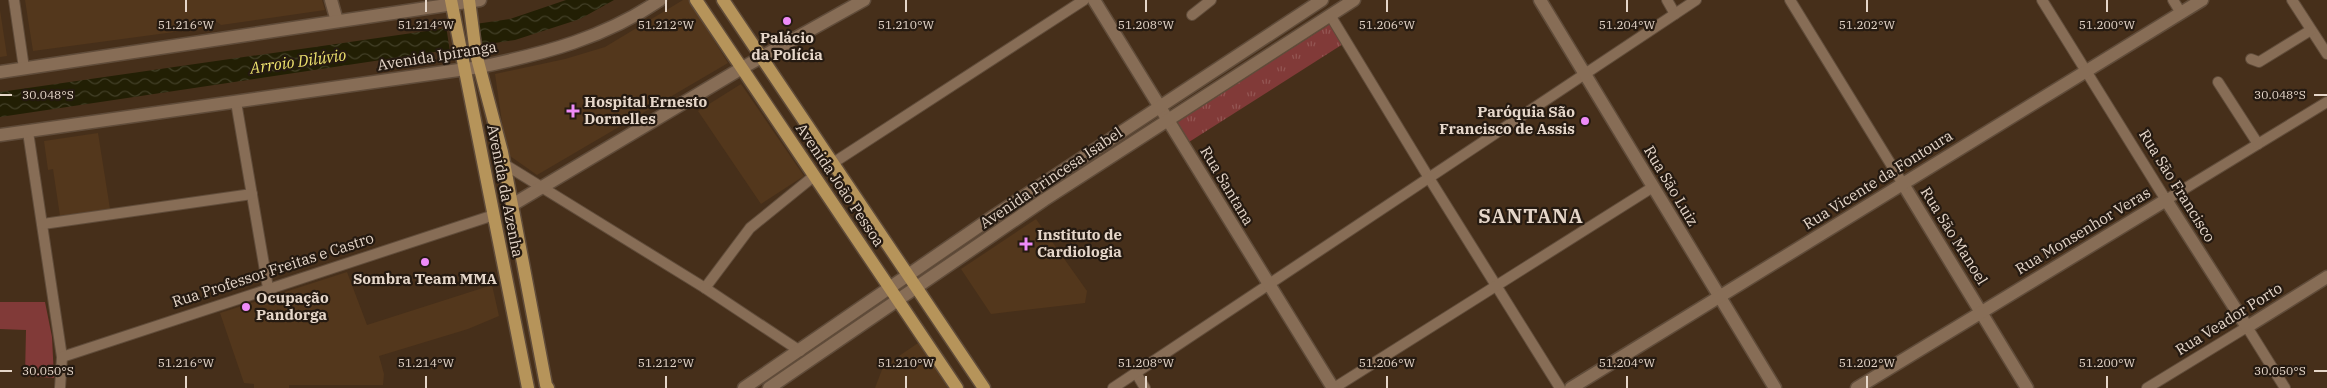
<svg xmlns="http://www.w3.org/2000/svg" width="2327" height="388" font-family="'IBM Plex Serif',serif">
<style>
.built{fill:#53371c}
.green{fill:#813a38}
.park{fill:url(#park-tufts)}
.water{fill:url(#water-waves)}
.pier{fill:#462f1a}
.lines{fill:none;stroke-linecap:round;stroke-linejoin:round}
.street-casing{stroke:#604c3a;stroke-width:12}
.secondary-casing{stroke:#604c3a;stroke-width:15}
.primary-casing{stroke:#604c3a;stroke-width:15}
.street{stroke:#876d56;stroke-width:10}
.secondary{stroke:#876d56;stroke-width:12}
.primary{stroke:#b6945a;stroke-width:12}
.ticks{fill:none;stroke:#e5d6c9;stroke-width:2}
.poi-dot{fill:#ee8bf8;stroke:#251a11;stroke-width:2}
.labels{text-anchor:middle;stroke-width:4.5;stroke-linejoin:round;paint-order:stroke}
.poi-label{font-size:15px;font-weight:bold;fill:#e5d6c9;stroke:#251a11;text-anchor:start}
.street-label{font-size:15px;fill:#e5d6c9;stroke:#251a11}
.water-label{font-size:16px;font-style:italic;fill:#ede16d;stroke:#251a11}
.district-label{font-size:20px;font-weight:bold;letter-spacing:1px;fill:#e5d6c9;stroke:#251a11}
.ticks-label{font-size:12px;text-anchor:middle;fill:#e5d6c9;stroke:#251a11;stroke-width:4.5;stroke-linejoin:round;paint-order:stroke}
</style>
<defs>
<pattern id="park-tufts" width="24" height="20" patternUnits="userSpaceOnUse" patternTransform="scale(1.25)"><rect width="24" height="20" fill="#813a38"/><path d="M3 7l-1-3M5 7V3M7 7l1-3M15 17l-1-3M17 17v-4M19 17l1-3" fill="none" stroke="#935653"/></pattern>
<pattern id="water-waves" width="16" height="10" patternUnits="userSpaceOnUse" patternTransform="scale(1.25)"><rect width="16" height="10" fill="#221f04"/><path d="M0 5q4-4 8 0t8 0" fill="none" stroke="#423f27"/></pattern>
</defs>
<rect width="100%" height="100%" fill="#462f1a"/>
<g class="built">
<polygon points="25,0 322,0 325,10 221,25 217,22 207,23 204,28 33,51"/>
<polygon points="683,0 689,0 728,63 537,175 510,156 506,149 495,74 565,59 605,47"/>
<polygon points="0,10 7,56 0,57"/>
<polygon points="741,84 804,176 761,204 698,111"/>
<polygon points="98,133 110,209 60,216 53,169 48,170 44,141"/>
<polygon points="1036,219 1087,291 1085,303 991,314 961,269"/>
<polygon points="347,272 367,325 492,285 499,316 468,329 379,356 384,374 383,385 289,385 289,388 254,388 254,384 244,383 220,313"/>
<polygon points="921,341 952,388 875,388 883,367"/>
</g>
<polygon class="green" points="0,302 45,302 52,337 54,378 25,376 26,330 0,329"/>
<polygon class="park" points="1330,24 1343,44 1189,142 1176,122"/>
<polygon class="water" points="566,0 614,0 580,19 515,40 0,117 0,92 510,19"/>
<polygon class="pier" points="478,21 483,47 450,52 446,26"/>
<g class="lines">
<g class="street-casing">
<g id="street">
<polyline points="14,0 24,68"/>
<polyline points="1667,0 1675,14"/>
<polyline points="1790,0 1903,184"/>
<polyline points="2042,0 2166,200 2327,102"/>
<polyline points="2173,0 2181,13"/>
<polyline points="2292,0 2327,54"/>
<polyline points="1192,15 1211,0"/>
<polyline points="1330,15 1429,178 1560,388"/>
<polyline points="2251,59 2259,62 2311,30"/>
<polyline points="2218,82 2258,144"/>
<polyline points="236,102 268,288"/>
<polyline points="28,132 62,357 60,388"/>
<polyline points="833,163 1084,0"/>
<polyline points="504,164 705,288 800,351"/>
<polyline points="43,224 252,194"/>
<polyline points="705,288 750,228 814,176"/>
<polyline points="62,357 494,215"/>
<polyline points="1136,373 1145,388"/>
<polyline points="1113,388 1696,0"/>
<polyline points="1334,388 1653,187"/>
<polyline points="2147,388 2247,327 2285,388"/>
</g>
</g>
<g class="secondary-casing">
<g id="secondary">
<polyline points="331,0 337,21"/>
<polyline points="1094,0 1333,388"/>
<polyline points="1540,0 1775,388"/>
<polyline points="0,72 480,0"/>
<path d="M 0,135 L 480,67 C 546,53 604,38 660,0"/>
<polyline points="1903,184 2027,388"/>
<polyline points="512,205 742,68 864,0"/>
<polyline points="744,388 991,218 1322,0"/>
<polyline points="769,388 1044,200 1354,0"/>
<polyline points="1571,388 2202,0"/>
<polyline points="1857,388 2166,200 2247,327 2327,277"/>
</g>
</g>
<g class="primary-casing">
<g id="primary">
<polyline points="451,0 528,388"/>
<polyline points="469,0 476,54 502,152 546,385 548,388"/>
<polyline points="696,0 957,388"/>
<polyline points="723,0 984,388"/>
</g>
</g>
<use href="#street" class="street"/>
<use href="#secondary" class="secondary"/>
<use href="#primary" class="primary"/>
</g>
<path class="ticks" d="M 186,0 L 186,12M 426,0 L 426,12M 666,0 L 666,12M 906,0 L 906,12M 1146,0 L 1146,12M 1387,0 L 1387,12M 1627,0 L 1627,12M 1867,0 L 1867,12M 2107,0 L 2107,12M 0,95 L 12,95M 2314,95 L 2327,95M 0,371 L 12,371M 2314,371 L 2327,371M 186,376 L 186,388M 426,376 L 426,388M 666,376 L 666,388M 906,376 L 906,388M 1146,376 L 1146,388M 1387,376 L 1387,388M 1627,376 L 1627,388M 1867,376 L 1867,388M 2107,376 L 2107,388"/>
<g class="poi-dot">
<circle cx="787" cy="21" r="5"/>
<path d="M570.5 103.5h5v5h5v5h-5v5h-5v-5h-5v-5h5z"/>
<circle cx="1585" cy="121" r="5"/>
<path d="M1023.5 236.5h5v5h5v5h-5v5h-5v-5h-5v-5h5z"/>
<circle cx="425" cy="262" r="5"/>
<circle cx="246" cy="307" r="5"/>
</g>
<g class="labels">
<g class="poi-label">
<text x="787" y="43" text-anchor="middle">Palácio<tspan x="787" dy="17">da Polícia</tspan></text>
<text x="584" y="107">Hospital Ernesto<tspan x="584" dy="17">Dornelles</tspan></text>
<text x="1575" y="117" text-anchor="end">Paróquia São<tspan x="1575" dy="17">Francisco de Assis</tspan></text>
<text x="1037" y="240">Instituto de<tspan x="1037" dy="17">Cardiologia</tspan></text>
<text x="425" y="284" text-anchor="middle">Sombra Team MMA</text>
<text x="256" y="303">Ocupação<tspan x="256" dy="17">Pandorga</tspan></text>
</g>
<g class="street-label">
<text transform="translate(437 56) rotate(-9)" y="5">Avenida Ipiranga</text>
<text transform="translate(1051 178) rotate(-34)" y="5">Avenida Princesa Isabel</text>
<text transform="translate(1878 180) rotate(-32)" y="5">Rua Vicente da Fontoura</text>
<text transform="translate(840 185) rotate(56)" y="5">Avenida João Pessoa</text>
<text transform="translate(1227 186) rotate(59)" y="5">Rua Santana</text>
<text transform="translate(1671 186) rotate(59)" y="5">Rua São Luiz</text>
<text transform="translate(2177 186) rotate(58)" y="5">Rua São Francisco</text>
<text transform="translate(505 191) rotate(79)" y="5">Avenida da Azenha</text>
<text transform="translate(2083 231) rotate(-31)" y="5">Rua Monsenhor Veras</text>
<text transform="translate(1954 236) rotate(58)" y="5">Rua São Manoel</text>
<text transform="translate(273 270) rotate(-18)" y="5">Rua Professor Freitas e Castro</text>
<text transform="translate(2229 319) rotate(-32)" y="5">Rua Veador Porto</text>
</g>
<g class="water-label">
<text transform="translate(298 61) rotate(-8)" y="6">Arroio Dilúvio</text>
</g>
<g class="district-label">
<text x="1531" y="223">SANTANA</text>
</g>
</g>
<g class="ticks-label">
<text x="186" y="29">51.216°W</text>
<text x="426" y="29">51.214°W</text>
<text x="666" y="29">51.212°W</text>
<text x="906" y="29">51.210°W</text>
<text x="1146" y="29">51.208°W</text>
<text x="1387" y="29">51.206°W</text>
<text x="1627" y="29">51.204°W</text>
<text x="1867" y="29">51.202°W</text>
<text x="2107" y="29">51.200°W</text>
<text x="48" y="99">30.048°S</text>
<text x="2280" y="99">30.048°S</text>
<text x="186" y="367">51.216°W</text>
<text x="426" y="367">51.214°W</text>
<text x="666" y="367">51.212°W</text>
<text x="906" y="367">51.210°W</text>
<text x="1146" y="367">51.208°W</text>
<text x="1387" y="367">51.206°W</text>
<text x="1627" y="367">51.204°W</text>
<text x="1867" y="367">51.202°W</text>
<text x="2107" y="367">51.200°W</text>
<text x="48" y="375">30.050°S</text>
<text x="2280" y="375">30.050°S</text>
</g>
</svg>
